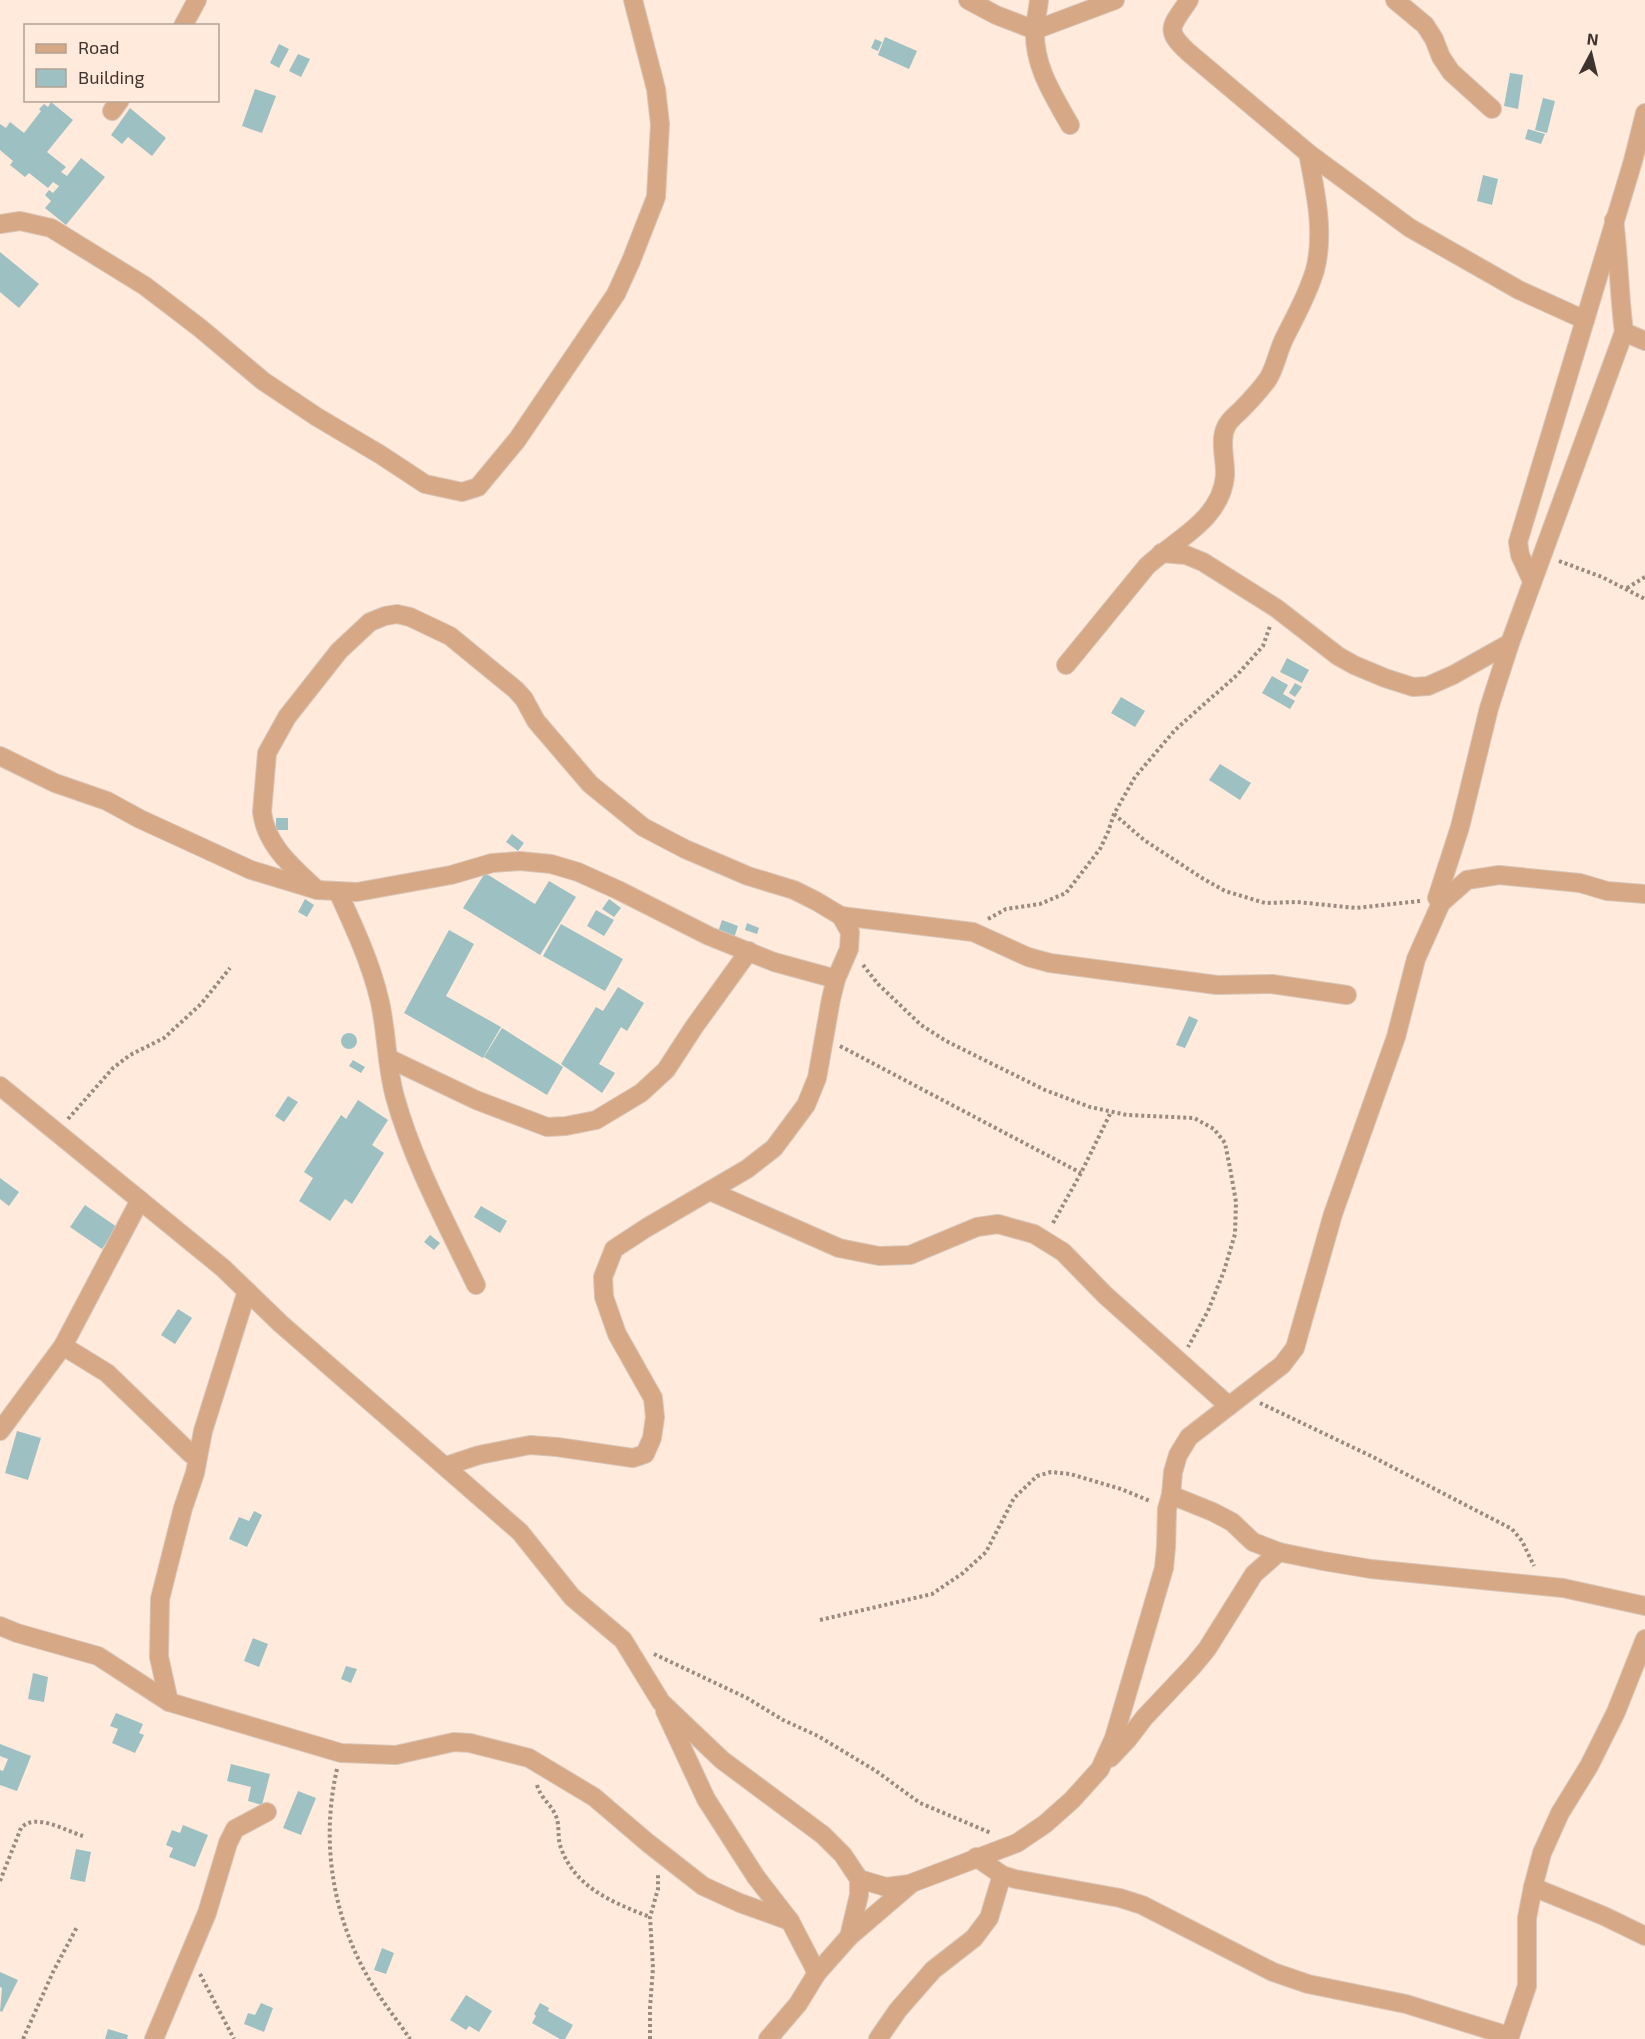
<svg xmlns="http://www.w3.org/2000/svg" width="1645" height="2039" viewBox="0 0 1645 2039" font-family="'Exo 2',sans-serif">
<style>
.building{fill:#9dc0c3}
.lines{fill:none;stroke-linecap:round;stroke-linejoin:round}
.minor-casing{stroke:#d8c6b8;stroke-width:20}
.path{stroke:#9a8b80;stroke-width:4;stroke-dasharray:3 3;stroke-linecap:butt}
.minor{stroke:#d7a885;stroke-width:18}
</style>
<rect width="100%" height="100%" fill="#ffeadb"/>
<g class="building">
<path d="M885 37 917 51 909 69 878 55Z"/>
<path d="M875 39 882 42 878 51 871 48Z"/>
<path d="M279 44 289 49 279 68 270 63Z"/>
<path d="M298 54 310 59 301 77 289 71Z"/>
<path d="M1510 73 1523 75 1518 109 1504 106Z"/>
<path d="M255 89 276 96 262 133 242 126Z"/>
<path d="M1543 98 1555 101 1547 133 1535 130Z"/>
<path d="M51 102 73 120 47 152 66 167 61 172 67 176 81 158 105 177 66 225 45 208 51 201 45 195 49 190 53 193 59 186 53 182 48 188 29 173 25 177 10 165 13 161 0 150V124L6 128 10 122 24 133 41 111 39 109 44 104 48 107Z"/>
<path d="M130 108 166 138 152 156 128 137 122 144 111 135Z"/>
<path d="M1528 129 1545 134 1541 144 1525 139Z"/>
<path d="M1483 175 1498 179 1492 205 1477 201Z"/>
<path d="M0 252 39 284 19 308 0 292Z"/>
<path d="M1287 658 1309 670 1302 683 1280 672Z"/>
<path d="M1272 676 1288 685 1283 694 1295 701 1290 709 1262 693Z"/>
<path d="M1295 683 1302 687 1295 697 1289 693Z"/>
<path d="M1121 697 1145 711 1135 727 1111 713Z"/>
<path d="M1220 764 1251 783 1240 800 1209 780Z"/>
<rect x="276" y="818" width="12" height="12"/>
<path d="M512 834 524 843 518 851 506 842Z"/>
<path d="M485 873 535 904 549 881 576 897 540 955 463 908Z"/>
<path d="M305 899 314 905 307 917 298 912Z"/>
<path d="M609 899 621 908 614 917 602 909Z"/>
<path d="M596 910 614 920 604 936 587 926Z"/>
<path d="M722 920 738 926 734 938 718 932Z"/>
<path d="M747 923 759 928 757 934 745 930Z"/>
<path d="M561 924 623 959 605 991 543 956Z"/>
<path d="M449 930 474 944 446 996 501 1027 483 1058 404 1013Z"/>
<path d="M618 987 644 1003 627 1031 621 1027 599 1064 615 1073 602 1093 561 1064 596 1007 603 1011Z"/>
<path d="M1189 1016 1198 1020 1185 1048 1176 1045Z"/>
<path d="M502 1028 563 1067 547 1095 484 1057Z"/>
<circle cx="349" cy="1041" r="8"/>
<path d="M353 1060 365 1067 361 1073 349 1066Z"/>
<path d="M288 1096 298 1102 284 1122 275 1116Z"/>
<path d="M358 1100 388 1120 372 1145 384 1153 352 1204 345 1199 330 1221 299 1201 313 1178 304 1172 341 1115 346 1119Z"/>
<path d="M0 1178 19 1192 9 1206 0 1199Z"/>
<path d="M85 1205 117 1227 102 1249 70 1227Z"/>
<path d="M481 1206 507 1221 500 1233 474 1217Z"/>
<path d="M430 1235 440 1243 434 1250 424 1242Z"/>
<path d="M178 1309 192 1318 175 1344 161 1335Z"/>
<path d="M17 1431 41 1438 28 1480 5 1473Z"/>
<path d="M254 1511 262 1515 247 1547 229 1539 239 1517 249 1521Z"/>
<path d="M253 1638 268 1644 259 1667 244 1661Z"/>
<path d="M346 1666 357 1669 351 1683 341 1679Z"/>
<path d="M33 1673 48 1677 44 1702 28 1699Z"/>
<path d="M116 1713 143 1724 139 1733 144 1735 135 1753 112 1743 118 1729 110 1726Z"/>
<path d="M0 1744 31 1756 17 1791 0 1785V1770L3 1771 8 1759 0 1756Z"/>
<path d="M231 1764 270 1774 262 1805 248 1801 251 1787 227 1781Z"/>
<path d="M298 1791 316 1798 301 1835 283 1828Z"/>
<path d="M183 1825 208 1835 195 1867 169 1857 173 1848 166 1845 172 1830 180 1833Z"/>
<path d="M76 1849 91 1852 85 1882 70 1879Z"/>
<path d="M382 1948 394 1953 386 1974 374 1970Z"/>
<path d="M0 1972 18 1980 2 2012 0 2011 2 1988 0 1987Z"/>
<path d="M466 1995 492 2011 479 2032 469 2026 466 2030 450 2020Z"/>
<path d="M261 2003 273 2008 264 2032 244 2024 248 2013 255 2015Z"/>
<path d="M540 2003 549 2008 548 2011 573 2025 565 2039H560L532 2023 536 2016 534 2014Z"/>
<path d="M108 2029 128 2035 127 2039H105Z"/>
</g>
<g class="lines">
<g class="minor-casing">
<g id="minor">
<path d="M968 0 996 15 1035 30 1115 0"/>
<path d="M1039 0C1038 9 1036 19 1035 28 1033 65 1053 95 1070 125"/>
<path d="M1189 0C1172 26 1163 29 1188 52L1308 153 1410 228 1519 290 1585 320"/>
<path d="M1395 0 1425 25 1434 39 1441 57 1451 72 1492 109"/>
<path d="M183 26 197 0"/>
<path d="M112 111 120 100"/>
<path d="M0 224 20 221 51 228 145 286 200 328 263 381 317 417 381 455 425 484 462 492 478 487 517 440 616 294 631 261 656 197 660 124 656 89 633 0"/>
<path d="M1624 332 1645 341"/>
<path d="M1161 553 1186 555 1203 562 1276 608 1338 656 1354 665 1385 678 1413 687 1428 686 1453 675 1510 643"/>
<path d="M1532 581 1520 555 1518 542 1633 161 1645 113"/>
<path d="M1066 665 1147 566C1176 539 1221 520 1225 476 1226 461 1219 441 1226 427 1229 420 1236 415 1241 410 1251 400 1260 390 1268 379 1276 366 1278 350 1285 337 1296 315 1308 294 1315 270 1325 232 1315 190 1308 153"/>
<path d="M0 756 55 783 107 801 140 819 251 870 317 890 357 892 451 875 492 863 520 861 551 864 578 872 618 890 709 936 774 962 836 979"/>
<path d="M317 890C294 868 266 846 262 812L267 753 287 717 339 651 370 622 385 616 397 614 410 617 450 636 516 690 524 699 536 721 590 784 643 827 685 849 748 876 794 890 816 901 841 916 850 932 849 949 836 979 831 999 817 1078 806 1105 774 1148 747 1169 646 1228 614 1249 603 1277 604 1297 617 1334 653 1398 655 1417 652 1438 645 1454 633 1458 557 1447 530 1445 479 1455 446 1466"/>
<path d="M338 892C354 927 370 961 379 998 387 1030 386 1065 395 1097 413 1162 447 1224 476 1285"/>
<path d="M1441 903 1467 880 1499 875 1580 883 1607 891 1645 894"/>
<path d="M841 916 973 932 1028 957 1050 963 1217 985 1272 984 1347 995"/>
<path d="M388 1058 476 1100 547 1127 566 1126 596 1120 641 1093 666 1070 694 1027 749 951"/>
<path d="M0 1086 223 1268 281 1324 520 1532 572 1597 623 1640 661 1702 722 1760 823 1835 843 1855 859 1879V1895L849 1937"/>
<path d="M710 1191 839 1248 879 1256 910 1255 977 1227 998 1224 1034 1234 1063 1252 1105 1295 1229 1406"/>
<path d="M63 1346 107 1373 191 1454"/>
<path d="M0 1431 63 1346 140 1200"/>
<path d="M1171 1495 1213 1512 1232 1522 1253 1542 1279 1552 1323 1561 1371 1569 1563 1588 1645 1606"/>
<path d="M0 1626 17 1633 98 1656 169 1702 341 1753 396 1755 454 1742 470 1743 529 1758 594 1797 648 1843 703 1886 740 1903 790 1921"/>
<path d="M169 1702 159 1657 160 1599 183 1508 195 1473 203 1431 247 1291"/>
<path d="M665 1711 706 1799 756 1877 790 1921 817 1973"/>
<path d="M1110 1758 1128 1739 1144 1718 1193 1666 1207 1649 1254 1574 1279 1552"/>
<path d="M976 1857 1002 1875 1015 1879 1120 1898 1142 1905 1273 1972 1308 1984 1406 2004 1509 2036"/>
<path d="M859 1879 886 1887 910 1884"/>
<path d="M1533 1887 1604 1916 1645 1936"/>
<path d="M154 2039 207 1913 228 1843 235 1829 267 1812"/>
<path d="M768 2039 798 2004 817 1973 849 1937 912 1883 1017 1843 1045 1824 1072 1800 1100 1769 1114 1738 1164 1568 1166 1547 1167 1509 1171 1495 1173 1472 1178 1455 1189 1437 1282 1365 1295 1348 1333 1214 1396 1037 1416 959 1441 903 1437 898 1460 827 1489 708 1510 643 1624 332C1619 294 1619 257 1614 220"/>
<path d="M878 2039 898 2010 933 1970 974 1938 989 1918 1002 1875"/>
<path d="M1509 2039 1527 1986V1918L1533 1887 1542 1853 1560 1813 1589 1766 1616 1712 1645 1639"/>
</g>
</g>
<g class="path">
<path d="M1559 561 1602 577 1645 599"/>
<path d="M1627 588 1645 577"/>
<path d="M1114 814 1144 840 1202 878 1225 891 1265 903 1297 902 1356 908 1420 901"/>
<path d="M988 919 1006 909 1040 904 1066 893 1100 849 1108 832 1114 814 1135 777 1175 730 1237 675 1263 646 1270 626"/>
<path d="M863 965 878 984 921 1025 946 1041 1045 1090 1090 1107 1127 1115 1194 1118 1214 1129 1225 1143 1230 1168 1236 1202 1235 1234 1224 1271 1208 1311 1188 1347"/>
<path d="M840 1046 1081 1173"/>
<path d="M68 1119 113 1068 130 1055 164 1038 201 1004 230 968"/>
<path d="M1053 1223 1081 1173 1111 1112"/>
<path d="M1260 1403 1371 1456 1512 1529 1522 1541 1534 1566"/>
<path d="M820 1620 932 1594 963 1573 986 1552 1014 1498 1037 1476 1051 1472 1070 1474 1121 1489 1150 1501"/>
<path d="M654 1654 747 1698 783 1720 818 1736 876 1771 920 1803 991 1833"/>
<path d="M337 1769C320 1844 333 1920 373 1986 384 2004 398 2021 410 2039"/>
<path d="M537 1785C541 1799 551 1804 556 1816 560 1826 557 1838 561 1848 575 1888 614 1903 650 1917"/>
<path d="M0 1881 21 1828C35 1812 66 1831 83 1836"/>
<path d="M200 1974 234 2039"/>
<path d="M23 2039 53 1972 77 1927"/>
<path d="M650 2039V2008L653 1968 650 1917 658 1889V1873"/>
</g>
<use href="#minor" class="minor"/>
</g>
<rect x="24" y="24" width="195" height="78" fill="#ffeadb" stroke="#b2a195" stroke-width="1.5"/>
<rect x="36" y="44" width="30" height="9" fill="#d7a885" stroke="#b2a195" stroke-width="1.5"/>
<text x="78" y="54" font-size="18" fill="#3e342d">Road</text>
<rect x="36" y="69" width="30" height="18" fill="#9dc0c3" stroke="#b2a195" stroke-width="1.5"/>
<text x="78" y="84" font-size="18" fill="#3e342d">Building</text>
<g transform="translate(1591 54) rotate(7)" stroke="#ffeadb" stroke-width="4.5" paint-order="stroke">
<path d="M0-4.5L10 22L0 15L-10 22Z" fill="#3e342d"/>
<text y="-9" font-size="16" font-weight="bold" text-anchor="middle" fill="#3e342d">N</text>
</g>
</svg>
